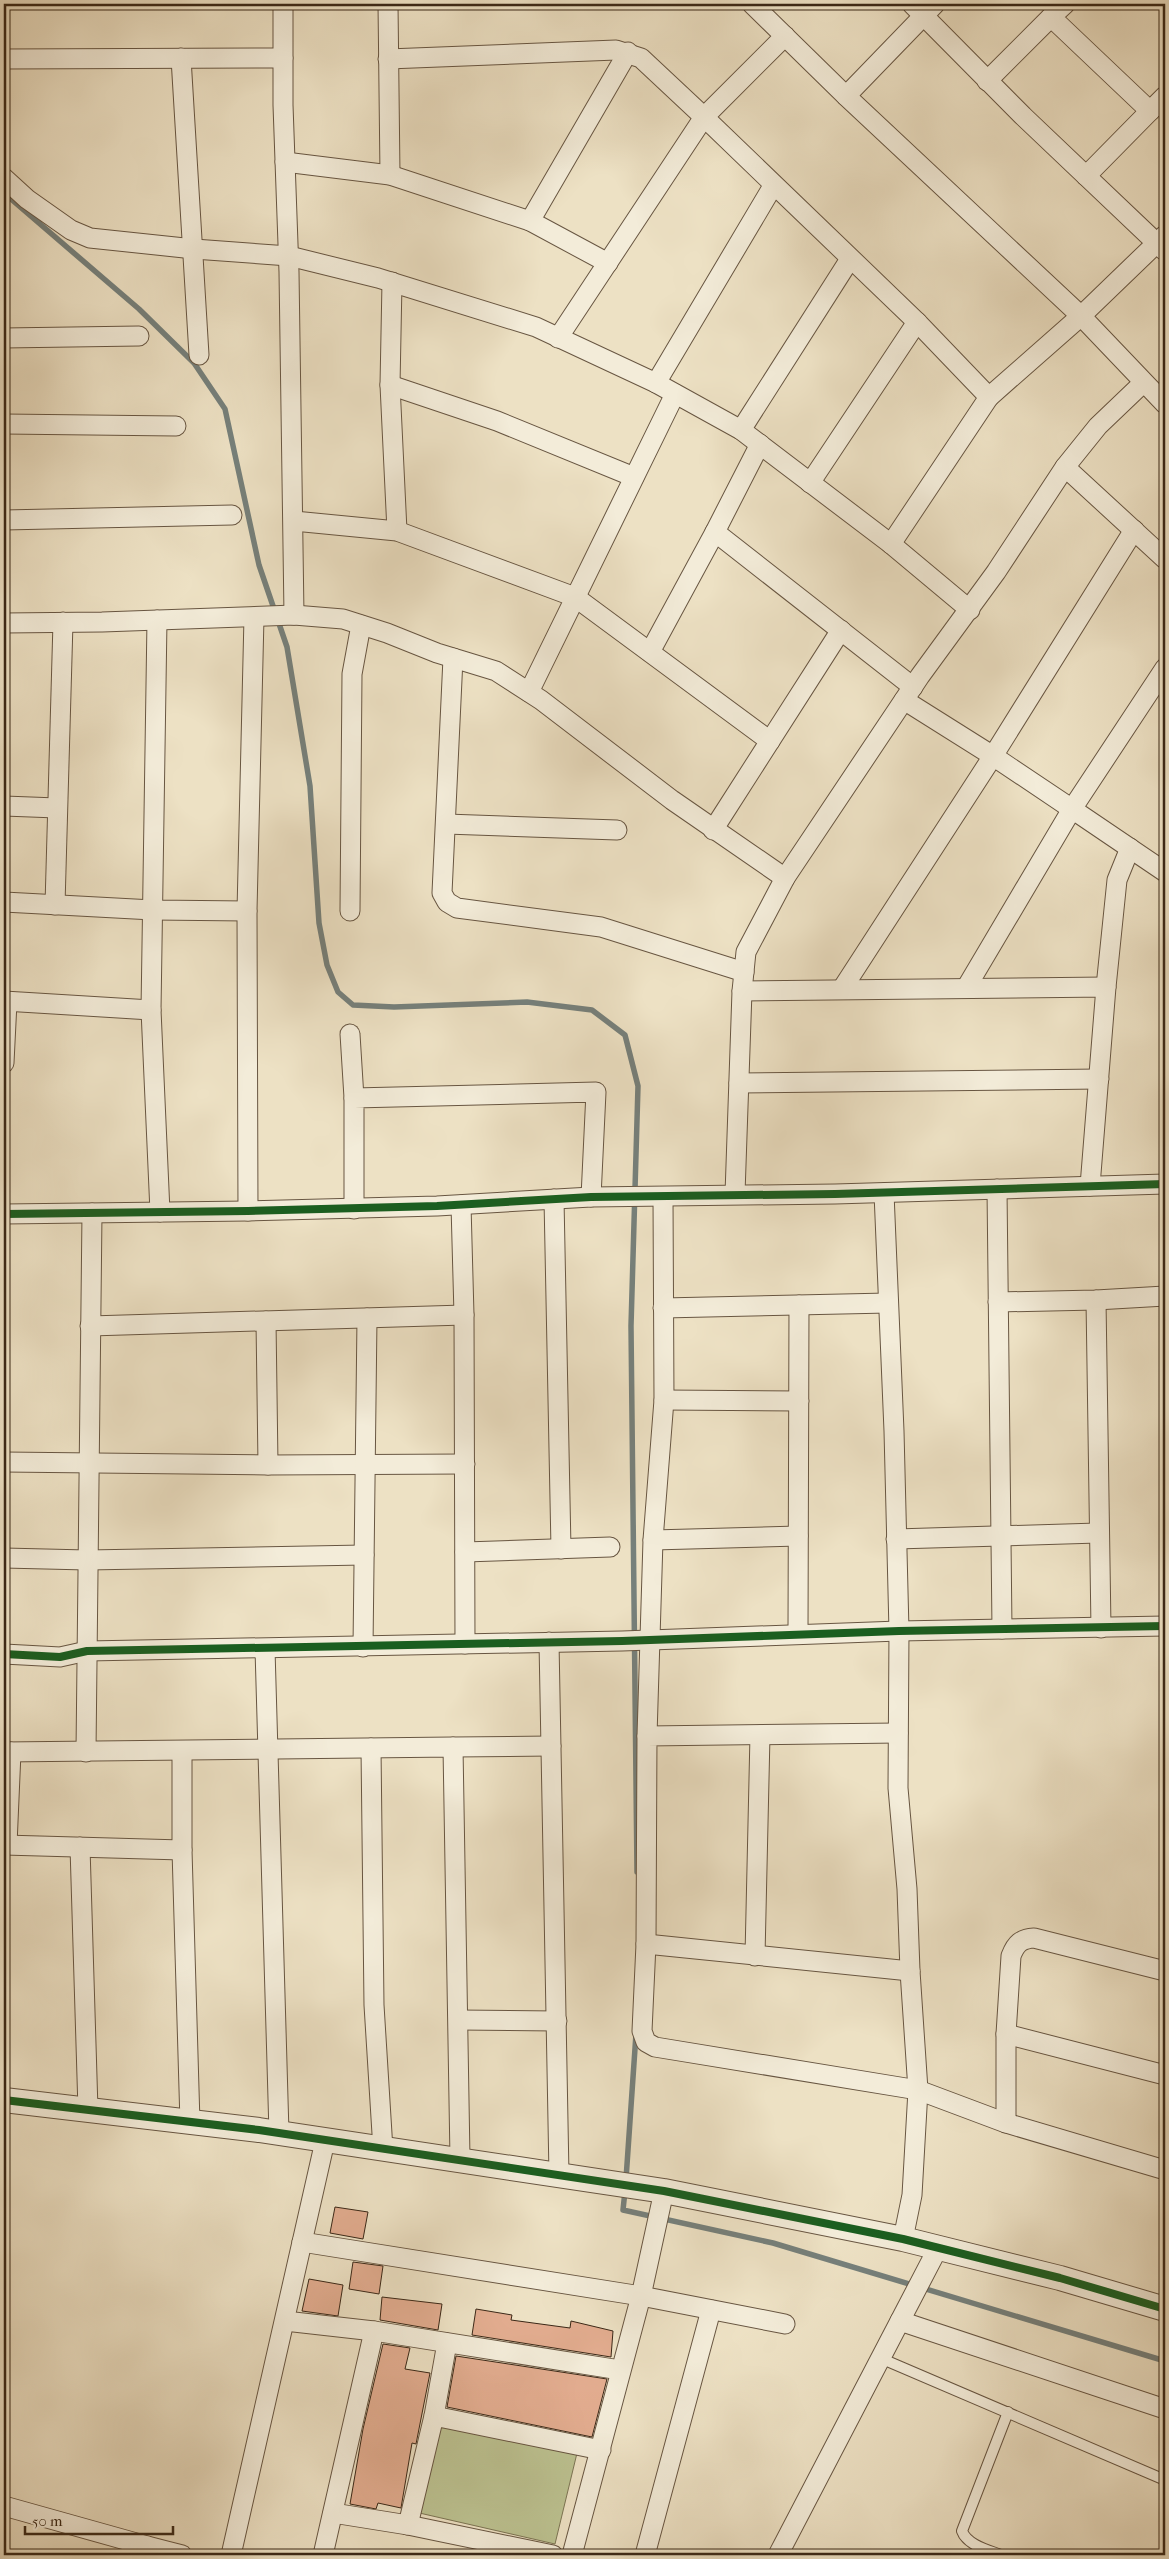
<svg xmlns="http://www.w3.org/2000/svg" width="1169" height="2559" viewBox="0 0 1169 2559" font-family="'IM FELL French Canon',serif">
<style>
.green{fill:#bcc291;stroke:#7c7554}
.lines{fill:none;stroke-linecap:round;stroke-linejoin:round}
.stream{stroke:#76807b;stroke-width:5.5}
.building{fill:#e2ac8f;stroke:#3b2817}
.service-casing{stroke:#685642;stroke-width:12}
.minor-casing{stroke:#685642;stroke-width:21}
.tertiary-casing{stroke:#685642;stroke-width:26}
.service{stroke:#f3ecd9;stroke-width:10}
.minor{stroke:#f3ecd9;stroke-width:19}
.tertiary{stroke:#f3ecd9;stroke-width:24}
.cycleway-casing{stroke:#f3ecd9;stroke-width:11}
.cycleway{stroke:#1b5e20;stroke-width:8}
</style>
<rect width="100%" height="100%" fill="#ede1c4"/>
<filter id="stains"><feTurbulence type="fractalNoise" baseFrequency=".004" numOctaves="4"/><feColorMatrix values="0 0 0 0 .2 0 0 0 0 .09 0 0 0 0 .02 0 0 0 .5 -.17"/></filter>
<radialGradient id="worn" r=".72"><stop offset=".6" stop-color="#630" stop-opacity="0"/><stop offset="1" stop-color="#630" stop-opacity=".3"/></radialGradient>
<path class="green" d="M439 2421 578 2449 555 2544 415 2512Z"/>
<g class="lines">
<g class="stream">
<path d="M4 193 139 309 194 363 225 409 259 565 287 647 310 786 319 923 327 965 338 992 353 1005 394 1007 527 1002 592 1010 625 1035 638 1086 631 1326 637 1872"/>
<path d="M626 2179 636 2034"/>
<path d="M625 2191 623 2210 773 2243 1165 2361"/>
</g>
</g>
<g class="building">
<path d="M335 2207 368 2212 363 2239 330 2233Z"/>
<path d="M353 2262 383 2266 379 2294 349 2289Z"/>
<path d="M309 2279 343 2285 338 2316 302 2311Z"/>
<path d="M382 2297 442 2304 438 2330 380 2320Z"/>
<path d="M476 2309 512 2315 511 2320 570 2328 571 2321 613 2331 611 2357 472 2335Z"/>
<path d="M383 2344 410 2348 405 2369 430 2373 416 2444 412 2443 401 2508 378 2503 376 2509 350 2504 363 2429Z"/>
<path d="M456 2356 607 2379 592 2437 447 2407Z"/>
</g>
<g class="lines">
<g class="service-casing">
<g id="service">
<path d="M880 2358 1165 2480"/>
<path d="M1001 2555C988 2550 967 2545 962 2531L1008 2412"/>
</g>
</g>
<g class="minor-casing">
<g id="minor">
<path d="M283 4V105L289 272 294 615"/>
<path d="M388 4 390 175"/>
<path d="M752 4 846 96 1081 316 1165 404"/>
<path d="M912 4 1023 116 1165 251"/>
<path d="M1065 4 1051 17 1150 111 1165 96"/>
<path d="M181 58 199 355"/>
<path d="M4 59 283 58"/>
<path d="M388 59 616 50 641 58 704 117 785 36"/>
<path d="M987 81 1051 17"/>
<path d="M846 96 935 4"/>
<path d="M285 162 390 175 530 221 608 263"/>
<path d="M1086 176 1150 111"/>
<path d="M4 178 27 199 71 230 90 238 194 249 289 256 378 278 536 327 656 383 741 430 891 544 970 610"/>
<path d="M530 221 628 52"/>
<path d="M392 282 390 385 397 531"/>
<path d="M4 338 139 336"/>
<path d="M558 338 704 117 917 322 989 397 891 544"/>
<path d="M656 383 773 186"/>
<path d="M390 385 497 421 634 477"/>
<path d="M989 397 1081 316 1165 235"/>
<path d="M4 424 176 426"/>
<path d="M741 430 850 259"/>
<path d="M1065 467 1165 559"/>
<path d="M810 483 917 322"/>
<path d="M4 520 232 515"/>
<path d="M294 521 397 531 575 597 770 741"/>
<path d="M715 532 913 687"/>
<path d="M157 620 151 1010 160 1212"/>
<path d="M4 623 102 622 294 615 343 619 387 633 437 653 496 671 541 700 672 800 785 878"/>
<path d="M650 652 715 532 760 444"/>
<path d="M453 658 442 893 447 902 457 908 601 927 744 972"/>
<path d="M1165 668 1072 809 1165 872"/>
<path d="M529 692 675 394"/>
<path d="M4 806 57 808"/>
<path d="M446 824 617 830"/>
<path d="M713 830 841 630"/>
<path d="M4 902 153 910 247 911"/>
<path d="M55 905 63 622"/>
<path d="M350 911 352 674 361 625"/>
<path d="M1106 987 1117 880 1130 848"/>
<path d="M966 988 1072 809 993 756 1134 530"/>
<path d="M842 989 993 756 904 700"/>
<path d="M742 991 1106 987 1090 1186"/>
<path d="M4 1001 151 1010"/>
<path d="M350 1034 354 1098"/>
<path d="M4 1063 7 1002"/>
<path d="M739 1083 1099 1079"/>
<path d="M997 1189 1002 1629"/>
<path d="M884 1193 894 1431 899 1631 898 1788 907 1889 910 1971 918 2090 912 2195 903 2239"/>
<path d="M735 1194 742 991 746 952 785 878 920 676 996 572 1065 467 1098 426 1143 383"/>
<path d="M554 1199 561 1549"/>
<path d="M461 1205 464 1315 465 1644"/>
<path d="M354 1209V1098L596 1092 591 1197"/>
<path d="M248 1211 247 911 254 617"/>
<path d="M4 1214 248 1211 437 1206 591 1197 835 1194 1165 1184"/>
<path d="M1096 1300 1101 1628"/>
<path d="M998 1302 1096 1300 1165 1296"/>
<path d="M663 1308 888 1303"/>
<path d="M266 1321 268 1465"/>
<path d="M90 1326 464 1315"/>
<path d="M664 1400 799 1401"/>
<path d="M4 1462 268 1465 465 1464"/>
<path d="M896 1539 1098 1533"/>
<path d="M653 1540 798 1536"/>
<path d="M465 1552 610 1547"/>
<path d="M4 1558 87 1560 364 1555"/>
<path d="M798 1634 799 1305"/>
<path d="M549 1642 559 2175"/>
<path d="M363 1647 367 1318"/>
<path d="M265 1649 279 2133"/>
<path d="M4 1654 60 1657 87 1651 622 1641 899 1631 1165 1626"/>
<path d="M898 1733 647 1736 646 1944 642 2031 646 2042 655 2047 918 2090 1006 2123 1165 2170"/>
<path d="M647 1736 653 1540 664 1400 663 1197"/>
<path d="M453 1747 551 1746"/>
<path d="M371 1748 374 2005 383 2150"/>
<path d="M4 1752 453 1747 460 2159"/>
<path d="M86 1752 92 1213"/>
<path d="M4 1845 182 1850V1751"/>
<path d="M7 1845 11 1752"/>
<path d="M80 1847 88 2110"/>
<path d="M182 1850 190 2123"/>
<path d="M646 1944 910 1971"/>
<path d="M755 1956 760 1735"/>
<path d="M459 2020 557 2021"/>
<path d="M1006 2034 1165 2075"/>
<path d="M1006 2123V2034L1011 1956C1016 1943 1021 1939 1034 1938L1165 1971"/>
<path d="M302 2242 641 2296 785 2324"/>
<path d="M285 2321 374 2331 620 2370"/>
<path d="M900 2321 1165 2409"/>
<path d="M434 2416 447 2343"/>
<path d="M4 2506 147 2546"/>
<path d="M333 2513 408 2525 553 2555"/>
<path d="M408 2525 434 2416 601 2450"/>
<path d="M145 2555 147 2546 182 2555"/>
<path d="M231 2555 325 2141"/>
<path d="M323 2555 374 2331"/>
<path d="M572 2555 641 2296 664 2191"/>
<path d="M645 2555 711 2310"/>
<path d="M778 2555 938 2248"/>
</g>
</g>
<g class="tertiary-casing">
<path id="tertiary" d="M4 2100 259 2130 664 2191 903 2239 1060 2278 1165 2309"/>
</g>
<use href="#service" class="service"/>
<use href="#minor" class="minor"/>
<use href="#tertiary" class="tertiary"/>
<g class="cycleway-casing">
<g id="cycleway">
<path d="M4 1214 248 1211 437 1206 591 1197 835 1194 1165 1184"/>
<path d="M4 1654 60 1657 87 1651 622 1641 899 1631 1165 1626"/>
<path d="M4 2100 259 2130 664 2191 903 2239 1060 2278 1165 2309"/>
</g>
</g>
<use href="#cycleway" class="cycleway"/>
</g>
<rect width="1169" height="2559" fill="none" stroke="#ede1c4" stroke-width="20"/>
<rect x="5" y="5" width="1159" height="2549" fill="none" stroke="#3b2817" stroke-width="2.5"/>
<rect x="10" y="10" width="1149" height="2539" fill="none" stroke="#3b2817"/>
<path d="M25 2526v8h148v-8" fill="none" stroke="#3b2817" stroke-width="2.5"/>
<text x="32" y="2526" font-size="15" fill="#3b2817" stroke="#f3ecd9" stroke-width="4" paint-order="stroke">50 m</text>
<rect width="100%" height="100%" filter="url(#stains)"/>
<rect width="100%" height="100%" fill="url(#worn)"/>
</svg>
